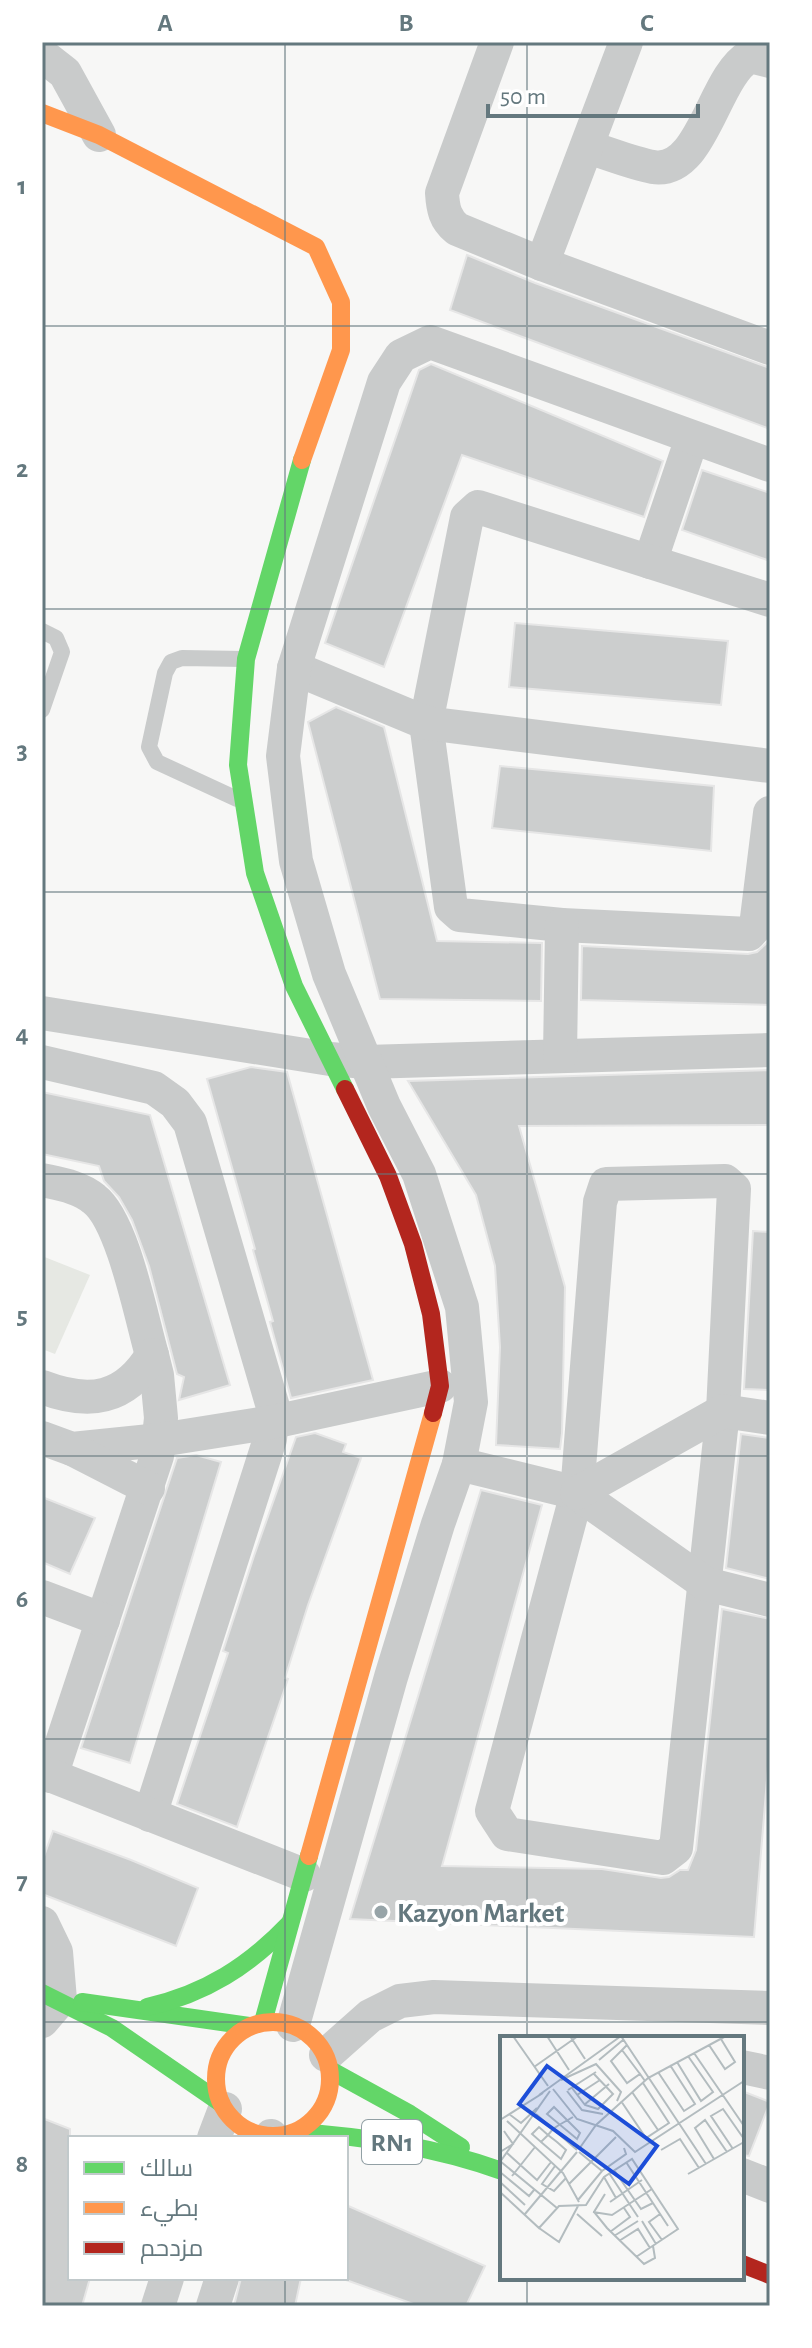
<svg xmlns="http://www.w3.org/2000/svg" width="812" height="2348" viewBox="0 0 812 2348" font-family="'Alegreya Sans',Cairo,sans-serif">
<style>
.park{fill:#e6e8e3}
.building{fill:#cccece;stroke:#e6e6e6;stroke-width:2}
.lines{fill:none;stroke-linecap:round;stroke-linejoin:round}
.lane{stroke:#c9cbcb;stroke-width:16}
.street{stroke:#c9cbcb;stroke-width:34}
.fast{stroke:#63d668;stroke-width:18}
.slow{stroke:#ff974d;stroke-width:18}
.jam{stroke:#b3261e;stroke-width:18}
.grid{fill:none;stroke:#64787e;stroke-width:2;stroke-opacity:0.55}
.poi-dot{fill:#97a4a8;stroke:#fff;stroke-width:3}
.labels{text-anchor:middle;stroke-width:8;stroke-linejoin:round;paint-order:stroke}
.shield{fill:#fff;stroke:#92a0a5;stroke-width:2}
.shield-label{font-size:26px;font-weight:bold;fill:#64787e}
.poi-label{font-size:28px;font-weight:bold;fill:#64787e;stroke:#fff;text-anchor:start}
.inset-road{fill:none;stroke:#b3bcbf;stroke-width:2}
.view{fill:#1d4ed8;fill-opacity:0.15;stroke:#1d4ed8;stroke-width:4}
.inset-edge{fill:none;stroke:#64787e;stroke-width:4}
.neatline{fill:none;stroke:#64787e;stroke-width:3}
.grid-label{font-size:26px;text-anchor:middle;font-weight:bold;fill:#64787e}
</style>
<rect width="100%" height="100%" fill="#f7f7f6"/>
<path class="park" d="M42 1256 90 1275 55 1354 42 1349Z"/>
<g class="building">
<path d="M467 255 535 283 770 368V429L450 310Z"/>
<path d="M431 364 663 461 644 517 462 455 384 667 325 643 419 370Z"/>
<path d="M702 470 770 493V561L682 530Z"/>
<path d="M515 623 728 641 721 705 509 687Z"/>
<path d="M336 707 384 727 437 941 542 943 541 1001 380 999 308 722Z"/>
<path d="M500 766 714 786 711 851 492 828Z"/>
<path d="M770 940V1005L581 1000 582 946 748 954 757 952Z"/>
<path d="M251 1067 287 1072 373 1380 291 1398 270 1322 273 1321 253 1250 255 1249 207 1079Z"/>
<path d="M770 1070V1125L519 1126 565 1287 562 1433 560 1449 496 1445 500 1347 495 1266 476 1195 408 1081Z"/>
<path d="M42 1092 150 1115 230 1385 179 1400 184 1377 177 1374 149 1266 132 1220 119 1197 104 1181 99 1166 42 1154Z"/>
<path d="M753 1231 770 1232V1390L744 1389Z"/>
<path d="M315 1433 346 1444 343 1452 361 1458 308 1605 285 1678 288 1679 237 1827 177 1804 228 1653 223 1651 254 1556 296 1437Z"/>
<path d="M741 1434 770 1438V1579L726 1568Z"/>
<path d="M196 1455 221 1462 130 1763 81 1748 177 1458Z"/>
<path d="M481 1490 542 1505 442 1866 602 1869 661 1878 669 1877 680 1870H688L696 1850 722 1609 770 1619V1743L754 1937 350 1919Z"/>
<path d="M42 1497 95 1518 70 1574 42 1562Z"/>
<path d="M53 1831 131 1860 198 1888 176 1946 42 1894V1862Z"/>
<path d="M742 2091 770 2102 749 2156 742 2155Z"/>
<path d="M42 2118 70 2129V2278H90L82 2306H42Z"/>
<path d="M346 2205 485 2266 466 2306H419L346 2280Z"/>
<path d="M241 2278H301L295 2306H234Z"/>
</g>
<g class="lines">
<g class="lane">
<path d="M42 631 56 638 62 652 42 710"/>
<path d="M237 799 157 762 149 747 165 673 171 662 182 658 244 659"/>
</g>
<g class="street">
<path d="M497 42 442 193C443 209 445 219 457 229L542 264 770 348"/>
<path d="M42 55 65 73 99 135"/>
<path d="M587 147C608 153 631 163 653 167 703 175 713 76 750 56L770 61"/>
<path d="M542 264 626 42"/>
<path d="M650 562 692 438"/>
<path d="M770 600 478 507 467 517 426 723 451 907 460 915 562 925 749 934 756 926 770 813"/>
<path d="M294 668 426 723 770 766"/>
<path d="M42 1013 330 1059 366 1062 770 1050"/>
<path d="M560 1056 562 925"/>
<path d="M42 1062 154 1088 175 1103 190 1123 273 1407 270 1439 150 1815"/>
<path d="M42 1180C60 1184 80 1187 94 1199 123 1221 141 1317 152 1355L157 1375 161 1418 157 1456 51 1776"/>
<path d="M725 1181 734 1189 723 1411 676 1848 663 1858 507 1834 492 1811 577 1493 600 1202 606 1184Z"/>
<path d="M42 1387C89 1405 125 1400 152 1355"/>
<path d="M42 1438 72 1449 160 1440 273 1422 440 1386"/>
<path d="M72 1449 148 1488"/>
<path d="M459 1464 577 1493 706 1584 770 1600"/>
<path d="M577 1493 723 1411 770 1418"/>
<path d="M42 1597 103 1620"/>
<path d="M42 1772 304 1875"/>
<path d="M42 1923 56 1952 60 2000 42 2021"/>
<path d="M293 2025 391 1677 438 1524 459 1464 471 1402 462 1307 419 1174 384 1106 329 974 296 861 283 756 294 668 384 382 401 356 430 342 770 465"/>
<path d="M326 2055 370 2016 400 2001 434 1997 770 2008"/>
<path d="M742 2067 770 2073"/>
<path d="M214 2138 225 2109"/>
<path d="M270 2138 271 2136"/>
<path d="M742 2175 770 2186"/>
<path d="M158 2306 167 2278"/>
<path d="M213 2306 222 2278"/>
</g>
<g class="fast">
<path d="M302 460 246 659 238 765 255 873 294 986 345 1089"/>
<path d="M42 1993 112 2028 221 2103"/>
<path d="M82 2002 249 2026"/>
<path d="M147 2007C205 1994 249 1966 290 1923"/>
<path d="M263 2022 309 1856"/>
<path d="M330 2070 410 2114 461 2147"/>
<path d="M297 2132C368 2137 435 2147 502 2171"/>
</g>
<g class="slow">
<path d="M42 113 99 135 316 247 341 302V350L302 460"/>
<path d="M309 1856 433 1413"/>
<circle cx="273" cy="2079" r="57"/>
</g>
<g class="jam">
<path d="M345 1089 388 1176 413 1244 431 1314 440 1386 433 1413"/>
<path d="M742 2264 770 2275"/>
</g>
</g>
<path class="grid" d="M285 42V2138M527 42V2038M42 326H770M42 609H770M42 892H770M42 1174H770M42 1456H770M42 1739H770M42 2022H770M285 2278V2306M527 2278V2306"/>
<circle class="poi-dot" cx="381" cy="1912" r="8"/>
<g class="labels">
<rect class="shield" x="362" y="2120" width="60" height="44" rx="6"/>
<g class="shield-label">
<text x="392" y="2151">RN1</text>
</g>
<g class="poi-label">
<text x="397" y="1922">Kazyon Market</text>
</g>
</g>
<g transform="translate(500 2036)">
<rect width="244" height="244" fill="#f7f7f6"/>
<path class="inset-road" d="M13 0 48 50M47 0 69 34M70 0 85 23M121 0 206 128M127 9 111 25 127 47 140 38 145 45M209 9 225 33 235 26 221 3M122 14 140 38M194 17 244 90M99 24 123 4M177 26 201 65 213 56 188 20M34 31 78 0M158 36 184 75 195 68 170 29M61 44 96 28 121 56 117 65M72 52 85 69 98 73 113 58 94 38M53 53 77 83 113 95 135 116 244 45M68 54 96 36M67 55 82 74 103 78M132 56 158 94M39 59 121 0M77 59 100 44M121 65 146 102 169 87 143 47M84 69 109 48M54 71 80 97 77 103 47 78ZM9 78 21 87 37 72M36 78 77 114M0 84 43 57M7 85 63 137 79 166M41 106 61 123 66 114 57 106 48 99 39 91 32 98 41 106 48 99 53 93 59 89 73 81M79 113 96 89 148 42 226 0M233 113 211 80 223 73 244 103M161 114 180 103 199 132M0 116 13 108 4 95M79 116 102 135M7 117 37 144 51 126M214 123 195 92 205 84 227 116M0 125 57 172M0 126 50 55M126 126 168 190M55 130 42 148 54 155 66 142M114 134 141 173 153 167M0 136 29 160 34 154M109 137 138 181M188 138 244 106M12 140 35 111M104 141 116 162M0 146 25 169M69 148 116 101M0 156 39 192 59 170 86 169 104 141 132 123 178 193 136 221M105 158 94 176 107 192 144 228 155 222 153 210M78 164 102 135 126 118 124 112M110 166 142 144M93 176 112 179 152 153M25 178 77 116M77 178 102 200M160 178 149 186 162 204M142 185 156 208M39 192 59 206 78 170M110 196 130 181 124 172M114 200 138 185M119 205 138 193 150 212"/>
<path class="view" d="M47 30 157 110 129 148 19 68Z"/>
<rect width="244" height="244" class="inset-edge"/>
</g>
<rect width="812" height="2348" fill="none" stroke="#ffffff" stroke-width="88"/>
<rect x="68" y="2136" width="280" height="144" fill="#ffffff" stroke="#c1c9cb" stroke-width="2"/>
<rect x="84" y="2162" width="40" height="12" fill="#63d668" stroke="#c1c9cb" stroke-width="2"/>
<text x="140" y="2176" font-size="24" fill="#64787e">سالك</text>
<rect x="84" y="2202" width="40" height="12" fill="#ff974d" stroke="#c1c9cb" stroke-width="2"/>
<text x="140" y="2216" font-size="24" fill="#64787e">بطيء</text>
<rect x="84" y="2242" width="40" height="12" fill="#b3261e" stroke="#c1c9cb" stroke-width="2"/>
<text x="140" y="2256" font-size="24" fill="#64787e">مزدحم</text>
<path d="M488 104v12h210v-12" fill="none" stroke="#64787e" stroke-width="4"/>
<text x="500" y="104" font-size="24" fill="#64787e" stroke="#ffffff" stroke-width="6" paint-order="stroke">50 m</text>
<rect x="44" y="44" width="724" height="2260" class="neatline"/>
<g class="grid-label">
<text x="165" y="31">A</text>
<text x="406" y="31">B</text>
<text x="647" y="31">C</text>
<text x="22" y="194">1</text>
<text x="22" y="477">2</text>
<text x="22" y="759">3</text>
<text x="22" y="1042">4</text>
<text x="22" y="1324">5</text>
<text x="22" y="1607">6</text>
<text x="22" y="1889">7</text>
<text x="22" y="2172">8</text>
</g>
</svg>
